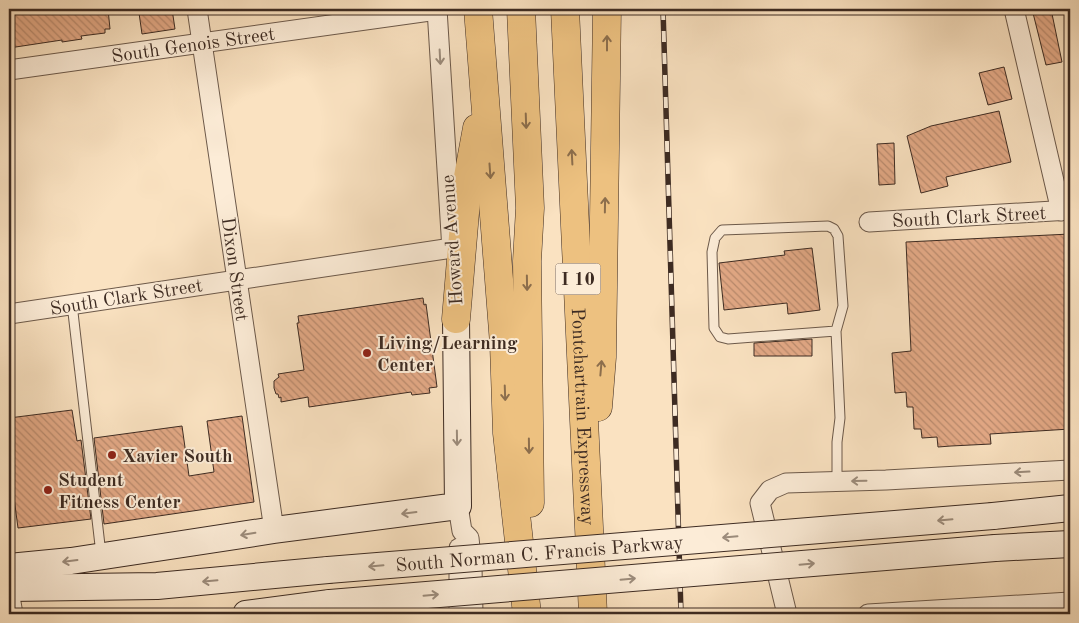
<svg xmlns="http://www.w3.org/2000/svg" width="1079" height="623" viewBox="0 0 1079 623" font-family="'Old Standard TT',serif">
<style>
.building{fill:url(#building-back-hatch);stroke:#3d2b22}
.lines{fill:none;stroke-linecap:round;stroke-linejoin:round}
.lane-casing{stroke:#6c594a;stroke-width:11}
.street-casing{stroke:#6c594a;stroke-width:21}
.secondary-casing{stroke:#3d2b22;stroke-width:28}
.highway-casing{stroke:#3d2b22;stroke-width:29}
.path{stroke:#3d2b22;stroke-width:3;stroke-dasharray:4 2.5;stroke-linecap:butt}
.lane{stroke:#fcecd7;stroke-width:9}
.street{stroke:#fcecd7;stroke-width:19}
.secondary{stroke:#fcecd7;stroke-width:26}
.highway{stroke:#edc180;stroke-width:28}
.rail-casing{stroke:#3d2b22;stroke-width:5.5}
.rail{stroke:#fcecd7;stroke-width:4;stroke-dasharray:11;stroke-linecap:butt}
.secondary-bridge-casing{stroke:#3d2b22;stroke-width:28;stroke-linecap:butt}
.secondary-bridge{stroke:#fcecd7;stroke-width:26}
.oneway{stroke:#8c6e4c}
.oneway2{stroke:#9c8c7c}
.poi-dot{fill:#8f2418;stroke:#fcecd7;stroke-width:2}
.labels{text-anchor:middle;stroke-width:4;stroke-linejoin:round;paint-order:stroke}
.shield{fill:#fcecd7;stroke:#766558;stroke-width:1}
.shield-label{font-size:18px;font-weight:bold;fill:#3d2b22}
.street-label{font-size:19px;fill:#3d2b22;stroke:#fcecd7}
.poi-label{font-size:19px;font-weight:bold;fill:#3d2b22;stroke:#fcecd7;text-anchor:start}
</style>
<defs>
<pattern id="building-back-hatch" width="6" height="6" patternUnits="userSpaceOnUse" patternTransform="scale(1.25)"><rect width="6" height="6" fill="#e3a986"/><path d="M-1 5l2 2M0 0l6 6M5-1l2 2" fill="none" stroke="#b98a6d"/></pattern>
</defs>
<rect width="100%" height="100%" fill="#fae2c1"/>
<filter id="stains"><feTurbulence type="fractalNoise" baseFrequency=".004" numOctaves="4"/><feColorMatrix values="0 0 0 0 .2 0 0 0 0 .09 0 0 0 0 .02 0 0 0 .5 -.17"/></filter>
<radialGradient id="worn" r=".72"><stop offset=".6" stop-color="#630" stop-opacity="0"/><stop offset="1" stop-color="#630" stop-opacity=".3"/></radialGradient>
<g class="building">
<path d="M9 9H108L110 29H105V33L81 36 82 39 62 42V40L9 48Z"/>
<path d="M172 9 175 29 142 34 139 13Z"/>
<path d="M1032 9H1051L1062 62 1046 65Z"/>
<path d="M1004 67 1012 99 988 105 979 73Z"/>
<path d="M999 111 1011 162 946 177 948 186 921 193 907 136 931 126Z"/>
<path d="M894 143 895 184 879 185 877 144Z"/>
<path d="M1070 234V429L990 434 991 444 951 446 938 447 937 437 922 438 921 429H914L913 407H907L906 392 895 393 892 353 911 351 906 242Z"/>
<path d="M812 248 820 310 788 314 787 303 724 310 719 263 785 255 784 251Z"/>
<path d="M423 298 424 305 426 304 437 387 429 388 430 393 412 395 411 392 309 407 308 397 281 402V397L279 398 278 394H276L274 388V381L279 377 278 374 304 370 297 323H299L298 316Z"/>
<path d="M812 339V356H754V343Z"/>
<path d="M72 410 77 441 81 440 91 519 18 528 9 460V418Z"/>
<path d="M242 416 254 502 104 524 94 438 182 426 189 476 214 472 207 421Z"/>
</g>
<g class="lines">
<g class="lane-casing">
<g id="lane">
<path d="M72 304 101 554"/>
<path d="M836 331 728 339 720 337 714 328 712 252 715 238 722 230 828 226 834 229 838 236 843 306 836 331 840 418 837 442V481"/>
</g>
</g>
<g class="street-casing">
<g id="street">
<path d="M197 9 274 530"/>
<path d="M437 9 452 250"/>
<path d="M1014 9 1061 211"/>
<path d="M9 70 437 10"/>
<path d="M869 222 1070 210"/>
<path d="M9 314 452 248"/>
<path d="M458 506 462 531 469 538 472 567 473 614"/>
<path d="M459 548V614"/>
<path d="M9 591 13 614"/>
<path d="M787 614 760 503 770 490 786 483 886 480 1070 470"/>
<path d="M868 614 1070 602"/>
</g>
</g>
<g class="secondary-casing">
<g id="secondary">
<path d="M993 516 1070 508"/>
<path d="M995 548 1070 544"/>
<path d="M9 567 71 561 274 530 458 506 456 319"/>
<path d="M9 588 157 586 328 570"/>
<path d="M246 614 330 603"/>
</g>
</g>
<g class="highway-casing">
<g id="highway">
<path d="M478 9 504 344 507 433 527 614"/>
<path d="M521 9 530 208 527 261 530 503"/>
<path id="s1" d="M565 9 593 614"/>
<path d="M456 319 468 177 477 128"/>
<path d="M598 407 602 357 607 9"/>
</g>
</g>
<path class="path" d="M40 614 69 610"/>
<use href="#lane" class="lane"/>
<use href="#street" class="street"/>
<use href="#secondary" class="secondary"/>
<use href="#highway" class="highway"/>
<g class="rail-casing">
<path id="rail" d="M663 9 681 614"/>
</g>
<use href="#rail" class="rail"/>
<g class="secondary-bridge-casing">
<g id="secondary-bridge">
<path id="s2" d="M328 570 993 516"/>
<path d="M330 603 995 548"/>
</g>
</g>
<use href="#secondary-bridge" class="secondary-bridge"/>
</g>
<defs><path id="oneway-shaft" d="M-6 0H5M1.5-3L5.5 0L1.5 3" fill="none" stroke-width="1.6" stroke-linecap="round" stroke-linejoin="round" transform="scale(1.25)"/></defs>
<g class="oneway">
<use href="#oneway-shaft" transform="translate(607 43) rotate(-90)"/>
<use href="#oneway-shaft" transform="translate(526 121) rotate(88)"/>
<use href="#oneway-shaft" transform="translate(572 157) rotate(-93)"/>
<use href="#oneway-shaft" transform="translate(490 171) rotate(86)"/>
<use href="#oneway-shaft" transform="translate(605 205) rotate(-89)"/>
<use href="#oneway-shaft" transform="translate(527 283) rotate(89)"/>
<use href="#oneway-shaft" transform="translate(601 368) rotate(-85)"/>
<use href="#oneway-shaft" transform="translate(505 393) rotate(88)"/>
<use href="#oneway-shaft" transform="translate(529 446) rotate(89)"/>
</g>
<g class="oneway2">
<use href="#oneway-shaft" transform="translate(440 57) rotate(87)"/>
<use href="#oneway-shaft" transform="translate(457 438) rotate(89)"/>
<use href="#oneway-shaft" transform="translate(1022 472) rotate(177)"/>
<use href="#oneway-shaft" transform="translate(859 481) rotate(179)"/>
<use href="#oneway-shaft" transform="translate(409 513) rotate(173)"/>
<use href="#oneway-shaft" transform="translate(945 520) rotate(175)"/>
<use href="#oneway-shaft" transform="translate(248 534) rotate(171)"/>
<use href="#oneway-shaft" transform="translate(730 537) rotate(175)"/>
<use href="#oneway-shaft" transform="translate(70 561) rotate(173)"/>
<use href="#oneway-shaft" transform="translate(807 564) rotate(-5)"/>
<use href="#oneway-shaft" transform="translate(376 566) rotate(175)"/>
<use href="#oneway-shaft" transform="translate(628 579) rotate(-5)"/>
<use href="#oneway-shaft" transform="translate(210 581) rotate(175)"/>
<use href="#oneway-shaft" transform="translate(431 595) rotate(-5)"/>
</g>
<g class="poi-dot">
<circle cx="367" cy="353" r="5"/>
<circle cx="112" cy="455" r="5"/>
<circle cx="48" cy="490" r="5"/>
</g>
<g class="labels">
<rect class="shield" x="555.5" y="263.5" width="45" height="31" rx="4"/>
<g class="shield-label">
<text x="578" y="285">I 10</text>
</g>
<g class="street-label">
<text transform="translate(193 44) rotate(-8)" y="7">South Genois Street</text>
<text transform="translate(969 216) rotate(-3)" y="7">South Clark Street</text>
<text transform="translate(451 240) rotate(-94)" y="7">Howard Avenue</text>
<text transform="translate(236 269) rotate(82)" y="7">Dixon Street</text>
<text transform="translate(126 296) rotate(-9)" y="7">South Clark Street</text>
<text dy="7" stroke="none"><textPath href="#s1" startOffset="408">Pontchartrain Expressway</textPath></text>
<text dy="7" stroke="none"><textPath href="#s2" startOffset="212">South Norman C. Francis Parkway</textPath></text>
</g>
<g class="poi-label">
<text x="377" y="349">Living/Learning<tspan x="377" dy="22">Center</tspan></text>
<text x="122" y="462">Xavier South</text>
<text x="58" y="486">Student<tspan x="58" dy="22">Fitness Center</tspan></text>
</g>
</g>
<rect width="1079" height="623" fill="none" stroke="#fae2c1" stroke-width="30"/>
<rect x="10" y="10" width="1059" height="603" fill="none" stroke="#3d2b22" stroke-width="2.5"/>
<rect x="15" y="15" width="1049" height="593" fill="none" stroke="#3d2b22"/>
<rect width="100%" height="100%" filter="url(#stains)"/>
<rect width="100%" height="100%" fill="url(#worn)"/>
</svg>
